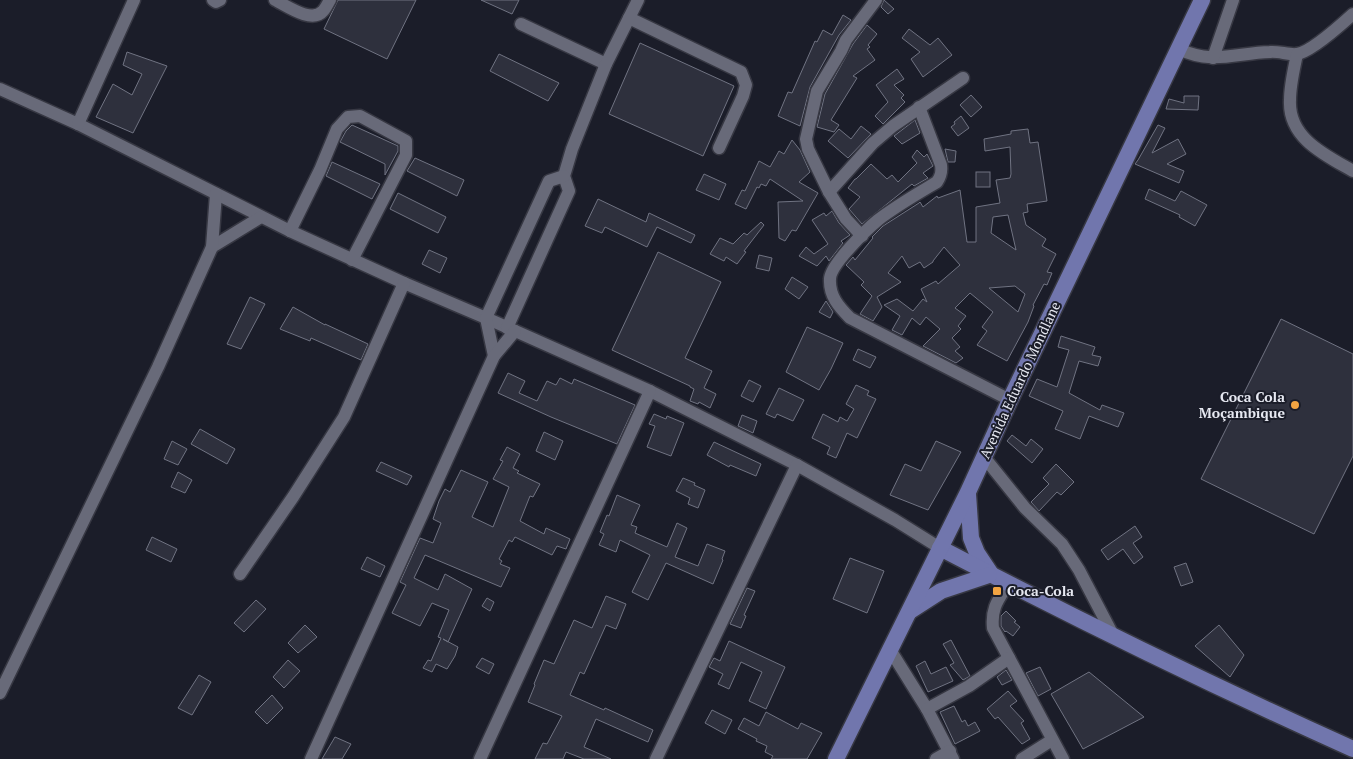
<svg xmlns="http://www.w3.org/2000/svg" width="1353" height="759" viewBox="0 0 1353 759" font-family="'PT Serif',serif">
<style>
.building{fill:#2e303d;stroke:#707382;fill-rule:evenodd}
.lines{fill:none;stroke-linecap:round;stroke-linejoin:round}
.minor-casing{stroke:#373843;stroke-width:15}
.major-casing{stroke:#373843;stroke-width:19}
.minor{stroke:#686a79;stroke-width:12}
.major{stroke:#7176ad;stroke-width:16}
.poi-dot{fill:#f3a442;stroke:#1b1d29;stroke-width:2}
.labels{text-anchor:middle;stroke-width:4;stroke-linejoin:round;paint-order:stroke}
.street-label{font-size:14px;fill:#e6e8f1;stroke:#1b1d29}
.poi-label{font-size:14px;font-weight:bold;fill:#e6e8f1;stroke:#1b1d29;text-anchor:end}
</style>
<rect width="100%" height="100%" fill="#1b1d29"/>
<g class="building">
<path d="M338 0H416L387 59 324 29Z"/>
<path d="M481 0H519L512 14Z"/>
<path d="M884 0 894 9 888 14 881 7Z"/>
<path d="M843 15 851 20 839 35 810 87 800 126 778 116 788 92 792 93 815 41 817 42 823 30 832 35Z"/>
<path d="M867 25 877 34 868 45 870 47 867 49 875 60 853 76 857 78 831 120 839 125 834 132 817 127 825 94 853 44Z"/>
<path d="M909 29 930 45 938 38 952 55 923 77 911 59 920 52 902 38Z"/>
<path d="M640 43 734 86 703 156 609 114Z"/>
<path d="M127 52 167 66 133 133 96 117 113 84 132 95 142 74 123 65Z"/>
<path d="M499 54 559 83 548 101 490 71Z"/>
<path d="M897 69 904 79 894 85 904 95 901 98 905 102 883 124 875 116 888 102 876 85Z"/>
<path d="M971 95 982 107 971 117 960 105Z"/>
<path d="M1184 96H1199L1198 110 1166 109 1169 99 1184 103Z"/>
<path d="M961 116 969 128 958 136 951 127 955 124 954 122Z"/>
<path d="M915 120 920 133 902 144 894 136Z"/>
<path d="M352 125 398 146V151L385 175V164L340 142 346 131Z"/>
<path d="M1158 125 1165 128 1152 153 1178 139 1186 154 1167 164 1184 171 1179 183 1135 164 1138 160Z"/>
<path d="M861 126 871 134 848 158 828 141 839 129 851 139Z"/>
<path d="M1028 129 1030 143 1038 142 1047 201 1027 204 1028 212 1023 213 1026 225 1046 239 1042 246 1056 254 1047 272 1052 273 1047 285 1044 284 1033 305 1034 306 1028 322 1007 361 977 345 987 331 982 327 993 312 970 293 955 308 966 316 958 326 961 329 952 338 960 347 955 351 963 358 956 363 923 346 940 329 926 317 920 325 912 318 902 335 892 330 900 316 884 305 897 299 913 311 923 299 927 302 921 289 936 281 938 284 960 265 944 247 933 261V262L924 268 920 262 909 268 902 256 888 273 901 282 877 297 882 307 873 321 860 314 872 296 861 285 864 282 846 265 853 257 855 260 873 238 872 237 883 226 919 203 920 202 923 207 937 196 938 198 960 190 967 242H976V207L1000 203 996 180 1010 178 1011 174 1010 147 985 151 984 139 1011 134V131ZM1008 215 1016 250 991 233 993 217ZM1015 286 1025 294 1018 312 989 288Z"/>
<path d="M792 140 800 150 810 172 799 182 818 193 796 231 792 230 785 241 779 238 778 202 803 201 770 179 766 186 761 184 759 188 757 187 746 209 735 204 742 190 745 191 759 161 770 167 779 151 784 154Z"/>
<path d="M945 149 956 151 955 162H948Z"/>
<path d="M917 150 924 157 927 154 933 166 923 173 928 178 914 186 912 184 862 224 849 209 860 197 848 188 855 179H856L871 164 887 179 892 175 898 182 917 163 912 157Z"/>
<path d="M415 158 464 180 457 196 407 171Z"/>
<path d="M332 162 380 184 372 199 326 176Z"/>
<rect x="976" y="172" width="14" height="15"/>
<path d="M704 174 726 184 719 200 696 190Z"/>
<path d="M1149 189 1175 201 1181 191 1207 205 1195 226 1179 217 1180 215 1145 199Z"/>
<path d="M398 193 446 217 438 233 390 209Z"/>
<path d="M598 199 646 222 649 213 695 235 691 243 657 227 647 247 605 227 602 233 585 226Z"/>
<path d="M832 211 839 223 850 235 841 241 843 243 829 261 826 256 817 266 799 256 806 247 814 254 828 244 812 220 824 213 826 216Z"/>
<path d="M761 222 764 225 744 251 746 252 737 264 726 257 724 261 710 254 720 238 733 244 744 233 747 235Z"/>
<path d="M429 250 447 258 440 273 422 264Z"/>
<path d="M658 252 721 282 685 358 712 371 704 388 716 394 710 408 699 402 698 404 690 401 694 389 690 387V386L612 350Z"/>
<path d="M759 255 772 258 769 271 756 268Z"/>
<path d="M792 277 808 287 799 299 785 289Z"/>
<path d="M250 297 265 304 241 349 227 344Z"/>
<path d="M826 301 833 312 830 318 819 312Z"/>
<path d="M293 307 325 325V324L368 344 361 360 311 338 310 341 280 329Z"/>
<path d="M1281 319 1353 354V456L1314 534 1201 479Z"/>
<path d="M807 327 843 343 831 369 819 390 786 372Z"/>
<path d="M1061 336 1095 347 1092 355 1101 357 1098 366 1079 361 1069 393 1100 410 1102 405 1124 413 1118 427 1089 416 1080 439 1055 429 1063 411 1029 396 1037 379 1057 387 1069 350 1058 347Z"/>
<path d="M858 349 876 357 870 368 853 360Z"/>
<path d="M508 373 525 381 519 393 537 401 547 381 556 385 560 378 572 384 574 379 635 405 617 444 551 417 498 393Z"/>
<path d="M749 380 761 386 753 402 741 396Z"/>
<path d="M856 385 869 391 867 395 876 399 857 438 847 433 836 458 827 454 830 447 812 438 823 414 838 422 840 417 847 421 854 409 846 404Z"/>
<path d="M779 388 804 400 793 421 777 414 775 418 766 414Z"/>
<path d="M654 414 666 419 667 416 684 423 671 456 647 447 655 426 649 424Z"/>
<path d="M742 415 757 421 753 433 738 426Z"/>
<path d="M200 429 235 449 227 464 191 444Z"/>
<path d="M544 432 563 441 555 460 536 451Z"/>
<path d="M1012 435 1026 446 1031 439 1043 449 1032 463 1007 441Z"/>
<path d="M172 441 187 449 178 465 164 459Z"/>
<path d="M936 441 961 452 928 510 890 495 905 464 921 471Z"/>
<path d="M714 442 761 464 756 476 730 465 729 467 707 455Z"/>
<path d="M507 447 520 454 513 468 519 471 517 473 540 484 533 497 530 496 520 521 544 534 546 528 570 539 566 549 557 546 552 555 515 537 512 542 509 540 499 559 502 561 500 564 510 568 501 587 425 555 414 578 438 590 445 574 472 589 448 642 443 639 458 647 455 656 447 669 436 664 432 672 423 668 428 660 431 661 441 638 438 637 449 610 432 603 420 626 392 613 406 585 400 582 420 538 433 543 441 523 433 519 439 501 445 489 450 492 461 470 488 482 472 517 493 527 509 487 493 479 503 461 500 460Z"/>
<path d="M381 462 412 476 407 485 376 471Z"/>
<path d="M1056 464 1074 482 1061 495 1057 492 1039 511 1031 502 1049 484 1043 478Z"/>
<path d="M178 472 192 480 185 493 171 487Z"/>
<path d="M683 478 695 483 694 485 705 490 698 508 688 504 690 498 676 491Z"/>
<path d="M617 495 640 505 631 525 637 527 635 533 667 547 677 523 687 528 675 557 698 566 707 544 725 551 722 559 723 560 713 584 666 563 648 600 632 592 650 555 620 540 616 552 599 545 604 534 600 532 607 515 609 516Z"/>
<path d="M1135 526 1142 537 1133 543 1143 557 1134 564 1123 549 1108 560 1101 550Z"/>
<path d="M152 537 177 549 171 562 146 550Z"/>
<path d="M367 557 385 566 380 577 361 569Z"/>
<path d="M850 558 884 571 867 613 833 599Z"/>
<path d="M1186 563 1193 582 1181 586 1174 567Z"/>
<path d="M747 588 755 591 744 615 746 616 741 628 730 624Z"/>
<path d="M606 596 626 604 616 629 606 625 584 674 580 672 570 695 604 710 605 708 653 730 648 742 596 719 584 747 611 759H584L566 752 563 759H535L543 743 547 744 562 716 528 702 535 685 534 684 544 660 554 664 574 620 592 628Z"/>
<path d="M487 598 494 602 490 611 482 606Z"/>
<path d="M256 600 266 609 244 632 234 623Z"/>
<path d="M1006 611 1016 621 1014 622 1020 627 1013 636 1006 631 1005 632 1001 626V616Z"/>
<path d="M305 625 317 637 298 653 288 643Z"/>
<path d="M1219 625 1244 655 1230 677 1195 646Z"/>
<path d="M951 640 970 676 963 680 950 665 954 663 943 644Z"/>
<path d="M729 641 785 667 766 709 749 701 762 672 741 662 729 689 718 684 723 674 709 667 714 658 720 661Z"/>
<path d="M482 658 494 664 489 674 476 667Z"/>
<path d="M288 660 300 671 284 688 273 677Z"/>
<path d="M925 661 931 674 946 667 953 681 928 692 916 666Z"/>
<path d="M1040 667 1051 689 1038 696 1026 673Z"/>
<path d="M1006 670 1012 680 1002 685 997 677Z"/>
<path d="M1089 672 1144 717 1083 749 1051 694Z"/>
<path d="M199 675 211 682 192 715 178 708Z"/>
<path d="M1008 691 1017 701 1010 706 1024 721 1021 723 1030 739 1022 744 998 717 995 719 987 709Z"/>
<path d="M272 695 283 708 267 724 255 712Z"/>
<path d="M954 706 962 722 965 720 968 726 975 722 980 731 955 744 940 712Z"/>
<path d="M712 710 732 720 725 734 705 723Z"/>
<path d="M766 712 798 729 801 723 822 733 807 759H771L773 756 765 752 767 746 756 741 757 739 738 729 744 718 759 726Z"/>
<path d="M335 737 351 744 342 759H322Z"/>
</g>
<g class="lines">
<g class="minor-casing">
<g id="minor">
<path d="M213 0 216 2 220 0"/>
<path d="M275 0C287 6 312 24 323 11 326 8 328 3 330 0"/>
<path d="M629 18 741 72 746 85 743 96 719 148"/>
<path d="M521 24 606 64"/>
<path d="M1179 49C1212 65 1236 53 1270 52 1278 51 1289 55 1297 54 1311 52 1342 24 1353 14"/>
<path d="M1297 54C1294 69 1290 85 1290 100 1288 138 1325 155 1353 171"/>
<path d="M1213 58 1233 0"/>
<path d="M0 89 78 124 290 231 404 283 486 318 650 391 797 465 895 520 940 548"/>
<path d="M919 107 941 165C942 172 941 176 937 182 917 194 896 206 878 220 867 229 830 265 830 279 829 296 839 307 850 318L1010 400"/>
<path d="M78 124 134 0"/>
<path d="M829 192 873 143 893 126 963 78"/>
<path d="M290 231 320 170 337 129 348 117 360 116 406 141V155L352 260"/>
<path d="M862 236 846 219 829 192 808 149 806 139 817 91 841 51 846 40 876 0"/>
<path d="M212 247 261 217"/>
<path d="M507 328 569 191 564 176 572 149 606 64 638 0"/>
<path d="M494 356 486 318 549 181 564 176"/>
<path d="M984 457 1025 508 1062 544 1079 570 1114 637"/>
<path d="M240 574 293 497 344 417 404 283"/>
<path d="M1008 584C998 600 991 608 993 628L1063 759"/>
<path d="M889 648 927 709 953 759"/>
<path d="M0 693 158 367 212 247 216 194"/>
<path d="M927 709 969 686 1009 658"/>
<path d="M311 759 494 356 515 331"/>
<path d="M480 759 650 391"/>
<path d="M656 759 797 465"/>
<path d="M936 759 950 751"/>
<path d="M1022 759 1052 740"/>
</g>
</g>
<g class="major-casing">
<g id="major">
<path d="M968 494 971 538 977 553 991 574"/>
<path d="M940 548C1076 619 1213 686 1353 749"/>
<path d="M910 611 941 591 989 575"/>
<path d="M836 759 968 492 1010 400 1202 0"/>
</g>
</g>
<use href="#minor" class="minor"/>
<use href="#major" class="major"/>
</g>
<g class="poi-dot">
<circle cx="1295" cy="405" r="5"/>
<rect x="992" y="586" width="10" height="10" rx="2.5"/>
</g>
<g class="labels">
<g class="street-label">
<text transform="translate(1020 380) rotate(-65)" y="5">Avenida Eduardo Mondlane</text>
</g>
<g class="poi-label">
<text x="1285" y="402">Coca Cola<tspan x="1285" dy="16">Moçambique</tspan></text>
<text x="1007" y="596" text-anchor="start">Coca-Cola</text>
</g>
</g>
</svg>
